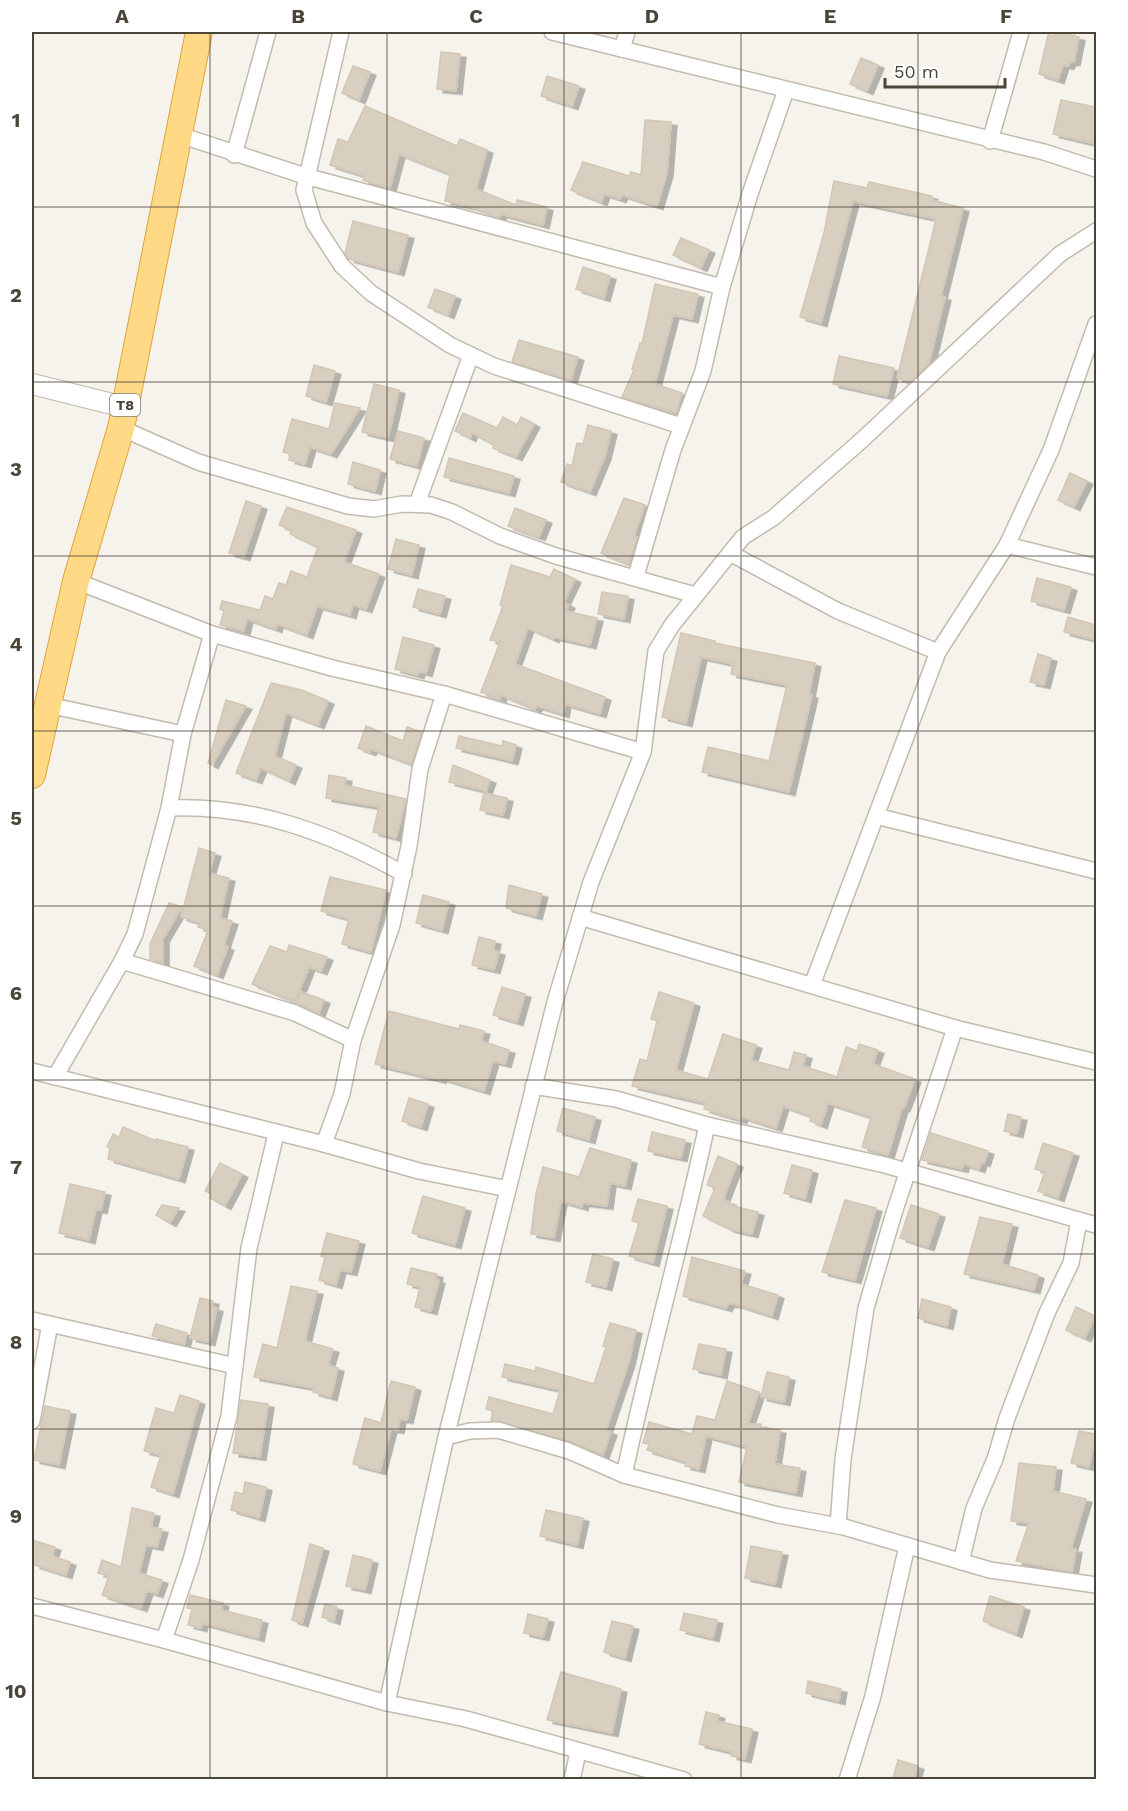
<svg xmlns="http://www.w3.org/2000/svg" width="1128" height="1811" viewBox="0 0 1128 1811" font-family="'Work Sans',sans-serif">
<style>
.building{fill:#d8cfc1;stroke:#d3c7b4;stroke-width:1.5;filter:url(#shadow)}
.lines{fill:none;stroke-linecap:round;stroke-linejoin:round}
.minor-casing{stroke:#c2bbae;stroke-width:18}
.tertiary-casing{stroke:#c2bbae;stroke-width:22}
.trunk-casing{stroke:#e0a43c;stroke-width:28}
.minor{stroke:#fff;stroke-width:15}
.tertiary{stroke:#fff;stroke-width:20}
.trunk{stroke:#ffd985;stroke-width:26}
.grid{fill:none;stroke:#4b4439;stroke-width:1.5;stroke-opacity:0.55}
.labels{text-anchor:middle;stroke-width:4.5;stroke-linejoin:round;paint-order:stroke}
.shield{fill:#fff;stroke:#817c74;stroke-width:1.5}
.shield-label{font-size:14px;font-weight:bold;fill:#4b4439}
.neatline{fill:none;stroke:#4b4439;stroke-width:2}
.grid-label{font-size:20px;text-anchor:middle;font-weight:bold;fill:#4b4439}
</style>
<defs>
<filter id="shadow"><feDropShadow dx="6" dy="3.5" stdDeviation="0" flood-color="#0004"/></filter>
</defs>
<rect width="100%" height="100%" fill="#f6f3ec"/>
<g class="building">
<path d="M1055 32H1069V35L1079 37 1074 62H1070L1068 66 1063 65 1058 80 1039 74 1048 35 1054 36Z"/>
<path d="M441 52 460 54 456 91 437 89Z"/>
<path d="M861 58 878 65 867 91 850 84Z"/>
<path d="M353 66 370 72 359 100 342 93Z"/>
<path d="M547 76 579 86 572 106 541 96Z"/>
<path d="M1061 100 1096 107V144L1053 134Z"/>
<path d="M365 106 457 146 460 139 487 150 476 189 516 205 517 200 547 207 543 225 501 214 499 218 472 207 445 201 450 174 399 154 390 188 363 180 365 176 330 165 338 139 348 142Z"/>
<path d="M645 120 671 122 667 173 657 206 622 195 620 199 604 194 601 202 571 190 583 162 629 176 631 172 641 175Z"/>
<path d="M834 181 867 188 869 182 932 196 931 200 963 208 941 296 945 297 929 363 910 382 897 378 936 219 853 201 821 323 800 317 824 233Z"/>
<path d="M353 221 408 235 398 272 349 259 345 253Z"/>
<path d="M681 238 709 250 701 268 673 255Z"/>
<path d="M583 267 610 276 604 298 576 289Z"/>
<path d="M655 284 698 294 692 319 673 315 655 384 682 393 676 413 622 397 634 370 632 369 640 343 642 344Z"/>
<path d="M435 289 455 296 448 315 428 307Z"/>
<path d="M519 340 578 357 571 380 512 362Z"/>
<path d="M839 356 894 368 887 396 833 384Z"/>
<path d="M314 365 335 371 326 402 306 396Z"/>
<path d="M374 384 399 390 388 438 362 432Z"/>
<path d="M335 403 360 408 331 454 310 447 305 464 289 460 290 454 283 452 292 419 329 429Z"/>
<path d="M463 413 497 428 503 417 517 425 521 417 534 424 516 457 493 448 494 445 472 433 470 438 455 431Z"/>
<path d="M588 425 611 431 605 456 590 492 561 482 567 464 572 466 577 443 583 444Z"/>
<path d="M398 431 424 438 417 466 390 459Z"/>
<path d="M449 458 514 476 509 493 444 477Z"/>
<path d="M353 462 380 470 375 491 348 484Z"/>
<path d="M1070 473 1087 481 1074 507 1058 500Z"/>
<path d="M624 498 645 505 634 536 637 537 629 564 601 553Z"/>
<path d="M246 501 261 506 244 557 229 553Z"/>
<path d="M287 507 356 530 344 562 379 574 366 609 353 605 350 615 317 606 307 635 277 624 276 629 247 619 244 631 220 625 224 611 220 609 222 601 260 610 265 596 273 599 279 583 286 585 291 571 307 577 318 547 290 534 292 530 279 525Z"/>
<path d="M515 508 546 520 539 537 508 526Z"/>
<path d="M396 539 419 545 412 575 388 569Z"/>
<path d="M511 565 550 577 554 569 575 579 564 602 569 605 566 611 597 618 590 645 554 637 553 639 528 628 515 664 605 697 600 714 565 704 563 714 537 706 535 709 501 695 500 699 481 692 500 642 490 640 503 606 500 605Z"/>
<path d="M1037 578 1071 587 1064 610 1031 601Z"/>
<path d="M418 589 445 596 440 614 413 607Z"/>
<path d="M602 592 628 596 624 619 598 614Z"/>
<path d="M1068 617 1096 625V640L1064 632Z"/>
<path d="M681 633 715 641 714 643 815 663 809 694 812 695 789 792 702 772 708 747 769 761 787 685 731 674 733 664 701 657 686 723 662 717Z"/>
<path d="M403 637 434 645 426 673 419 671 418 675 395 669Z"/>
<path d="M1038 654 1051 658 1044 685 1030 682Z"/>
<path d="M271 683 302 690 328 701 318 725 286 713 275 756 296 765 289 781 261 768 256 780 236 773Z"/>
<path d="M226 700 246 706 212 765 208 763Z"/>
<path d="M366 726 403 741 407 727 422 732 411 764 371 749 370 752 358 748Z"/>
<path d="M459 736 502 746 503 741 516 745 512 761 456 748Z"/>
<path d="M453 765 490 780 486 791 449 782Z"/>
<path d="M329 775 346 778 345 785 406 799 396 838 373 832 379 807 326 798Z"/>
<path d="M484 793 507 798 503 815 480 810Z"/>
<path d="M199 848 215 853 209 873 229 878 220 918 232 921 224 945 228 947 217 975 194 966 208 930 198 927 200 923 181 917Z"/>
<path d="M330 877 386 890 371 952 342 944 349 919 321 911Z"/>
<path d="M509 885 542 894 536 916 506 908Z"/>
<path d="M423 895 449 902 442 930 416 923Z"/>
<path d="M169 903 182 907 163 939V963L150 959V944Z"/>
<path d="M479 937 495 941 493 950 499 952 494 970 472 965Z"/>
<path d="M289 945 327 957 321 971 309 967 295 1002 252 984 270 946 287 952Z"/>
<path d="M502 987 525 994 517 1022 493 1015Z"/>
<path d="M301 992 324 1000 319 1013 297 1003Z"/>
<path d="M659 992 694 1003 676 1070 708 1079 723 1034 756 1045 751 1060 789 1070 794 1052 806 1055 803 1066 837 1077 846 1047 857 1051 859 1044 878 1050 873 1064 915 1079 904 1108H902L888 1155 862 1147 871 1117 828 1103 821 1125 810 1121 811 1116 783 1106 776 1128 742 1117 741 1120 704 1109 706 1103 632 1086 640 1059 647 1061 657 1021 651 1019Z"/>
<path d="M389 1011 459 1029 460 1025 484 1031 481 1041 509 1050 505 1064 493 1061 484 1091 441 1078 440 1080 375 1064Z"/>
<path d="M409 1098 428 1104 421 1127 402 1121Z"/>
<path d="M563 1108 595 1117 589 1140 557 1131Z"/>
<path d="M1008 1114 1021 1117 1017 1134 1004 1131Z"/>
<path d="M123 1127 156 1141V1139L188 1147 179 1179 108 1159 110 1148 107 1147 113 1134 119 1137Z"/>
<path d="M652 1132 685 1140 681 1158 648 1151Z"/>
<path d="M931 1133 988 1151 984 1163 981 1162 979 1169 964 1164 962 1169 922 1160Z"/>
<path d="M1043 1143 1073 1153 1058 1198 1038 1191 1045 1172 1035 1169Z"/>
<path d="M590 1148 631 1160 625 1186 610 1183 607 1206 583 1203 582 1207 561 1201 554 1238 531 1234 536 1194 543 1167 579 1177Z"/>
<path d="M718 1156 737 1164 723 1200 730 1202 729 1205 758 1212 752 1234 730 1229 703 1216 715 1188 707 1185Z"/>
<path d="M220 1163 242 1174 225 1206 210 1198 212 1194 205 1191Z"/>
<path d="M792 1165 812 1170 805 1199 784 1193Z"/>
<path d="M70 1184 105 1192 101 1210 96 1209 89 1240 59 1233Z"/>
<path d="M423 1196 465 1208 455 1245 412 1233Z"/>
<path d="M638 1199 667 1206 653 1263 629 1256 639 1223 632 1221Z"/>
<path d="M845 1200 876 1208 855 1280 822 1272Z"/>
<path d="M162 1205 179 1208 170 1223 156 1215Z"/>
<path d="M911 1205 939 1214 928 1247 900 1238Z"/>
<path d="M980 1217 1012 1224 1002 1264 1038 1275 1034 1290 964 1274Z"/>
<path d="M327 1233 359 1241 351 1272 340 1270 336 1285 319 1280 325 1257 321 1256Z"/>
<path d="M593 1254 613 1259 606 1287 586 1282Z"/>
<path d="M692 1257 745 1271 741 1284 778 1295 772 1316 735 1304H728L726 1308 683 1296Z"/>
<path d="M411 1268 437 1274 436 1280H439L431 1311 415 1307 420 1287 407 1284Z"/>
<path d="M291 1286 317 1291 305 1341 333 1349 328 1365 338 1368 331 1397 313 1392 314 1388 254 1377 263 1344 277 1348Z"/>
<path d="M200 1298 213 1301 212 1307 217 1308 209 1342 190 1338Z"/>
<path d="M922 1299 951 1307 947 1326 918 1318Z"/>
<path d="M1076 1307 1095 1316 1085 1338 1066 1330Z"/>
<path d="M610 1323 636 1330 629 1362 606 1430 611 1432 603 1455 572 1442 491 1420 493 1411 486 1409 489 1397 553 1414 560 1390 502 1377 505 1364 535 1371 536 1367 594 1384 606 1347 603 1346Z"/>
<path d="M156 1324 187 1333 184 1345 152 1336Z"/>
<path d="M699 1344 726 1349 721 1375 693 1369Z"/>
<path d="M767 1372 789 1377 784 1402 761 1397Z"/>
<path d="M391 1381 415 1387 407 1420 400 1419 398 1430 391 1429 380 1471 353 1464 365 1418 381 1423Z"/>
<path d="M727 1381 759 1392 748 1424H761V1427L780 1430 775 1464 800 1468 796 1493 739 1482 747 1447 706 1436 699 1469 685 1466 686 1462 647 1450 649 1444 643 1443 649 1422 692 1434 697 1416 715 1420Z"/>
<path d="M180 1395 199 1401 173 1494 151 1487 161 1455 144 1451 156 1408 174 1413Z"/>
<path d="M241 1400 268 1404 260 1457 233 1453Z"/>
<path d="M45 1406 70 1411 59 1465 34 1460Z"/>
<path d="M1079 1431 1096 1434 1089 1467 1071 1463Z"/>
<path d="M1019 1463 1056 1467 1053 1491 1086 1499 1071 1549H1076L1072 1572 1016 1561 1029 1523 1011 1521Z"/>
<path d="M245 1482 266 1487 259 1518 231 1510 235 1492 243 1494Z"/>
<path d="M132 1508 154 1513 151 1527 162 1529 157 1547 146 1545 139 1573 162 1580 157 1594 147 1591 141 1608 102 1595 109 1576 98 1573 102 1560 121 1567Z"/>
<path d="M546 1510 583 1518 577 1545 540 1536Z"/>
<path d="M32 1540 55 1547 52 1556 70 1562 66 1575 34 1565Z"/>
<path d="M310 1544 323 1548 302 1623 292 1620Z"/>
<path d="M751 1546 782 1552 775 1584 745 1578Z"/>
<path d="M353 1555 372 1560 365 1590 346 1586Z"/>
<path d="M190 1595 223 1603 221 1610 262 1620 258 1638 202 1623 201 1628 188 1625 192 1609 187 1608Z"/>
<path d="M990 1596 1024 1607 1016 1634 983 1621Z"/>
<path d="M325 1604 337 1607 334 1621 322 1617Z"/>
<path d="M684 1613 717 1620 713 1638 680 1630Z"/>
<path d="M528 1614 548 1619 543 1637 524 1633Z"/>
<path d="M612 1621 633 1626 625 1658 604 1652Z"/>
<path d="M561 1672 621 1689 612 1733 547 1720Z"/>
<path d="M808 1681 841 1689 839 1701 806 1693Z"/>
<path d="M706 1712 719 1715 717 1721 752 1729 745 1759 731 1756 732 1752 699 1744Z"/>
<path d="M898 1760 918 1766 914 1779H893Z"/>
</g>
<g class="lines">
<g class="minor-casing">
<g id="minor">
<path d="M341 32 304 190 314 223 342 266 371 293 450 345 494 366 681 426"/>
<path d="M552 32 1044 152 1096 169"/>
<path d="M622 49 627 32"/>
<path d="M180 135 305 176 722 287"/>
<path d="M990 141 1021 32"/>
<path d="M234 155 268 32"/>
<path d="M121 428 198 462 348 506 374 509 402 504 431 505 452 512 500 536 556 556 695 595"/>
<path d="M417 504 471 355"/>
<path d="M1007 545 1051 450 1096 324"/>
<path d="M730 553 838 611 938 652"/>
<path d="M636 576 673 450 703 371 722 287 750 194 786 90"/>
<path d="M76 581 212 634 332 668 444 694 643 752"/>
<path d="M48 705 183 734"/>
<path d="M169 808C254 804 332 834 404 874"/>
<path d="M876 816 1096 871"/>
<path d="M580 917 955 1028 1096 1062"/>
<path d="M122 961 295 1013 353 1040"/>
<path d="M812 985 938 652 1007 545 1096 567"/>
<path d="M32 1071 324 1144 419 1171 508 1189"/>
<path d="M55 1077 122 961 135 934 169 808 183 734 212 634"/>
<path d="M533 1086 616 1099 707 1125 885 1165 1096 1225"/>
<path d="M324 1144 342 1094 353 1040 392 925 409 846 420 769 444 694"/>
<path d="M32 1320 235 1366"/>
<path d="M32 1421 50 1324"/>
<path d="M446 1437 470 1431 498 1430 569 1451 624 1475 778 1515 844 1527 990 1570 1096 1585"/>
<path d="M624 1475C649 1358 682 1242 707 1125"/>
<path d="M838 1526 843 1459 866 1308 894 1213 955 1028"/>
<path d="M961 1562 974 1508 995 1459 1007 1418 1047 1313 1071 1263 1079 1221"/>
<path d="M32 1606 164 1640 387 1703 466 1719 684 1780"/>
<path d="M164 1640 191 1560 229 1416 249 1248 276 1134"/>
<path d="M387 1703 446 1437 555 1002 591 882 643 752 656 651 672 625 743 537 773 518 863 439 1060 254 1096 231"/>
<path d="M572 1780 578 1752"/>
<path d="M847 1780 873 1696 907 1546"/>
</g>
</g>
<g class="tertiary-casing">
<path id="tertiary" d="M32 384 124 407"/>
</g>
<g class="trunk-casing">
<path id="trunk" d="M32 775 76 581 121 428 199 32"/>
</g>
<use href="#minor" class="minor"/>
<use href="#tertiary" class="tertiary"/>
<use href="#trunk" class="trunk"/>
</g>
<path class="grid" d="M210 32V1780M387 32V1780M564 32V1780M741 32V1780M918 32V1780M32 207H1096M32 382H1096M32 556H1096M32 731H1096M32 906H1096M32 1080H1096M32 1254H1096M32 1429H1096M32 1604H1096"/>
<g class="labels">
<rect class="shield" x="110" y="394" width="30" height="22" rx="4.5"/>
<g class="shield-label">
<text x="125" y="410">T8</text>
</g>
</g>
<rect width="1128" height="1811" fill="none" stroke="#ffffff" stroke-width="66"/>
<path d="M885 78v9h120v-9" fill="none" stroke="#4b4439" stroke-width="3"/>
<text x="894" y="78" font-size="18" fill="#4b4439" stroke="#ffffff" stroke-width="4.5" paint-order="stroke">50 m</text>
<rect x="33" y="33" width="1062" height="1745" class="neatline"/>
<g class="grid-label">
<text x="122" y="23">A</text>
<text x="298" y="23">B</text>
<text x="476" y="23">C</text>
<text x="652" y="23">D</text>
<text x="830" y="23">E</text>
<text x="1006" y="23">F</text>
<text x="16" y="127">1</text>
<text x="16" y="302">2</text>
<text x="16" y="476">3</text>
<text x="16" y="651">4</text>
<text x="16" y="825">5</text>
<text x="16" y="1000">6</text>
<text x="16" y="1174">7</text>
<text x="16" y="1349">8</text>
<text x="16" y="1523">9</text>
<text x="16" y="1698">10</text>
</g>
</svg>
